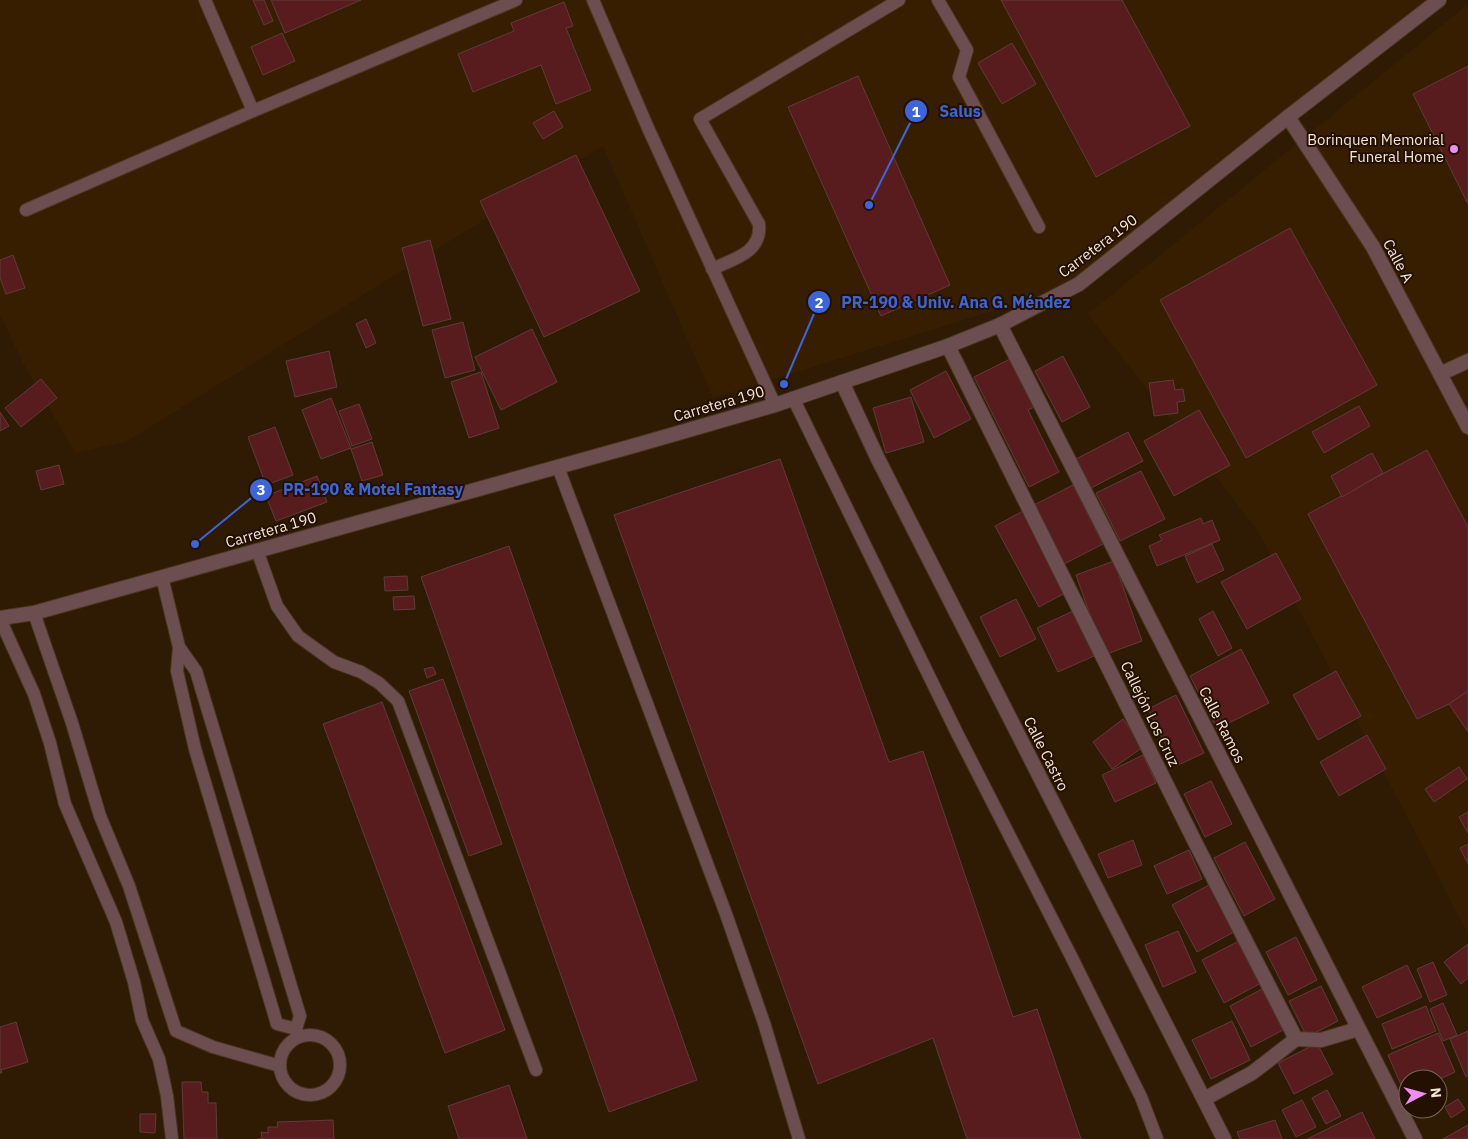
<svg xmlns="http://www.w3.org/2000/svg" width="1468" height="1139" viewBox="0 0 1468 1139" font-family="'IBM Plex Sans',sans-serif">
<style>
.built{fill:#381e00}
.building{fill:#581c1e;stroke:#5e3c3b}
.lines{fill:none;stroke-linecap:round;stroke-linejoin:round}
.service-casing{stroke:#4b3721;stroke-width:14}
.minor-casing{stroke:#4b3721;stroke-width:16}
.tertiary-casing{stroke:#4b3721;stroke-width:16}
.service{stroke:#6c4e51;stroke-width:12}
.minor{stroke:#6c4e51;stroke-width:14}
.tertiary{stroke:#6c4e51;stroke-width:14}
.poi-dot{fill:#ee8cf8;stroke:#241000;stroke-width:2}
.labels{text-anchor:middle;stroke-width:4;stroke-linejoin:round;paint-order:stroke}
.poi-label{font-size:15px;fill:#f5e6d8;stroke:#241000;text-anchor:end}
.street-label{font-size:15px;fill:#f5e6d8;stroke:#241000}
.leader{fill:none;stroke:#3d65d8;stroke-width:2}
.callout-dot{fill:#3d65d8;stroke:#241000;stroke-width:2}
.mark-label{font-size:15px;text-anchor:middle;font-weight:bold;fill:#fff}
.callout-label{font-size:16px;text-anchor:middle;font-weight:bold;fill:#3d65d8;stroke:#241000;stroke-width:4;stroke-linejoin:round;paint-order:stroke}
</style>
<rect width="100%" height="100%" fill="#2f1a03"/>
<g class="built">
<path d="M0 0H1439L1079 284 713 398 603 146 126 442 75 453 23 363 0 315Z"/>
<path d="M1468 4V934L1258 531 1088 314Z"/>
</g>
<g class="building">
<path d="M253 0H264L273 21 264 25Z"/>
<path d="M271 0H361L285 33Z"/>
<path d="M1001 0H1122L1190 126 1096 177Z"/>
<path d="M564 2 573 26 566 28 591 90 556 104 541 65 473 92 458 54 514 31 511 23Z"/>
<path d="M282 33 295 61 263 75 251 47Z"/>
<path d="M1012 43 1036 84 1002 104 978 63Z"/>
<path d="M1468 66V204L1413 94Z"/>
<path d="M858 76 950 285 881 316 788 107Z"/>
<path d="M554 111 563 127 543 139 533 123Z"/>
<path d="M576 155 640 291 544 337 480 201Z"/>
<path d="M1290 228 1377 385 1246 458 1160 300Z"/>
<path d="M430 240 451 319 423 326 402 248Z"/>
<path d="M13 255 25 288 6 294 0 278V260Z"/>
<path d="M366 319 376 343 366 348 356 324Z"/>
<path d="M463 322 475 370 445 378 432 330Z"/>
<path d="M532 329 557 382 501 410 475 357Z"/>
<path d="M329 351 337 387 295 397 286 361Z"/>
<path d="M1063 356 1090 407 1062 422 1035 371Z"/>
<path d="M1010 359 1034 407 1028 410 1059 472 1029 487 974 377Z"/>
<path d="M946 371 971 419 934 438 910 390Z"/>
<path d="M481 372 499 428 469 438 451 382Z"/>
<path d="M41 379 57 398 21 427 5 408Z"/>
<path d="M1173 380 1175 390 1183 389 1185 401 1177 402 1178 413 1154 416 1149 383Z"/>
<path d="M911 397 924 442 886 453 873 408Z"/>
<path d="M331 398 351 448 321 459 302 410Z"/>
<path d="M359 404 372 439 352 446 339 411Z"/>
<path d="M1359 406 1370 426 1324 453 1312 432Z"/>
<path d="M1199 410 1230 465 1174 496 1144 441Z"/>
<path d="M0 412 9 426 0 431Z"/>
<path d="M275 427 293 475 266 485 248 437Z"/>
<path d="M1128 432 1143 461 1091 488 1076 459Z"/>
<path d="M372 442 383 475 362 481 351 449Z"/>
<path d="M1427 450 1468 527V691L1449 704 1417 719 1308 514Z"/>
<path d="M1372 453 1383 473 1342 497 1331 476Z"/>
<path d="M780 459 889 762 923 751 1013 1017 1037 1009 1081 1139H967L933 1038 818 1084 614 515Z"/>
<path d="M59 465 64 484 41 490 36 471Z"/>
<path d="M1141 471 1165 519 1120 541 1096 493Z"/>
<path d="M317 476 327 502 276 521 266 496Z"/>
<path d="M1073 485 1103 544 1064 564 1034 505Z"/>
<path d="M1023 511 1067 592 1039 607 995 526Z"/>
<path d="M1201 518 1203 524 1212 520 1220 540 1157 566 1149 546 1162 540 1159 535Z"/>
<path d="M1212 544 1224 570 1197 583 1185 556Z"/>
<path d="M509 546 697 1080 609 1112 421 577Z"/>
<path d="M1276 553 1301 599 1247 629 1221 582Z"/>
<path d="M1114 561 1142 641 1104 655 1076 575Z"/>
<path d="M407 576 408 590 385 591 384 577Z"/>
<path d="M414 596 415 609 394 610 393 597Z"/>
<path d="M1016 599 1036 639 1000 657 980 617Z"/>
<path d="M1073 611 1094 656 1058 672 1037 628Z"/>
<path d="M1213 611 1232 648 1218 656 1199 619Z"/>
<path d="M1241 649 1269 703 1217 729 1190 676Z"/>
<path d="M433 667 436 674 427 678 424 669Z"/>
<path d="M1336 671 1361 716 1318 740 1293 695Z"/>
<path d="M443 679 502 844 469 856 409 691Z"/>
<path d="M1468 691V732L1449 704Z"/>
<path d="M1176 695 1204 753 1176 766 1148 709Z"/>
<path d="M382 702 505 1030 445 1053 323 724Z"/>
<path d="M1123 719 1143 747 1112 769 1093 742Z"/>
<path d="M1367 735 1386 769 1339 796 1320 762Z"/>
<path d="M1143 755 1156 783 1115 802 1102 775Z"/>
<path d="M1459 767 1467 779 1434 802 1425 789Z"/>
<path d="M1211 781 1232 824 1205 837 1184 794Z"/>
<path d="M1468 812V833L1459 817Z"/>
<path d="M1133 840 1142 865 1108 878 1098 854Z"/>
<path d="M1245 842 1275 899 1244 916 1214 858Z"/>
<path d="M1468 844V864L1460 848Z"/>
<path d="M1189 850 1202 879 1167 894 1154 866Z"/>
<path d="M1209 885 1234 932 1197 952 1172 905Z"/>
<path d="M1178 931 1196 972 1163 987 1145 945Z"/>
<path d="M1296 937 1317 980 1288 995 1266 952Z"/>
<path d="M1239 941 1261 983 1224 1003 1202 960Z"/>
<path d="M1468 944V978L1461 984 1444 962Z"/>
<path d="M1433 962 1447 995 1430 1002 1417 969Z"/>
<path d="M1407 965 1422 997 1377 1018 1362 987Z"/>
<path d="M1321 986 1338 1021 1307 1037 1289 1001Z"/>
<path d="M1262 989 1283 1030 1251 1047 1230 1006Z"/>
<path d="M1443 1003 1457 1035 1443 1041 1430 1009Z"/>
<path d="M1426 1006 1436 1031 1392 1049 1382 1024Z"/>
<path d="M1232 1021 1250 1060 1211 1079 1192 1040Z"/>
<path d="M16 1022 28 1062 1 1070 2 1073H0V1027Z"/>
<path d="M1468 1031V1076L1466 1077 1450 1039Z"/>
<path d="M1438 1033 1455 1072 1438 1080 1408 1079V1093L1405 1094 1388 1055Z"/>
<path d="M1317 1043 1333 1074 1294 1094 1278 1063Z"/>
<path d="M182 1082H201L202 1092H208V1103H216L217 1139H184Z"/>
<path d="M509 1085 527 1139H459L448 1106Z"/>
<path d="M1327 1090 1341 1116 1326 1124 1312 1098Z"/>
<path d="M1458 1099 1465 1109 1451 1118 1445 1107Z"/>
<path d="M1302 1100 1316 1127 1296 1137 1282 1110Z"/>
<path d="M1362 1112 1375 1139H1307Z"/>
<path d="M140 1114H156L155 1133 140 1132Z"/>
<path d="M333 1120 334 1139H258H262L261 1132 268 1133V1127H278L277 1122Z"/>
<path d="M1275 1120 1282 1139H1240L1237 1132Z"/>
<path d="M1468 1125V1139H1443Z"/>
</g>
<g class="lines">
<g class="service-casing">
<g id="service">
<path d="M205 0 253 111 516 0"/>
<path d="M593 0 648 128 775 405"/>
<path d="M938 0 967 50 959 77 1039 227"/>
<path d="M26 210 253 111"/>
<path d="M712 269C733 259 762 253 759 224L700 119 899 0"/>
<path d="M793 398 957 733 1071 956 1141 1097 1157 1139"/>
<path d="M558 467 726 914 764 1023 799 1139"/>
<path d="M257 550 277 606 298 636 334 662 361 672 379 683 398 701 536 1070"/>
<path d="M162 577 179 647 177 671 195 749 277 1024 296 1029"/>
<path d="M34 613 72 723 100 816 129 886 176 1031 213 1047 280 1066"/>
<path d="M0 619 34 694 50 743 65 804 116 922 134 982 142 1020 159 1059 167 1096 172 1139"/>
<path d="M179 647 196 671 300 1016 296 1029 298 1036"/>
<circle cx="310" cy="1065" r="30"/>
</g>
</g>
<g class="minor-casing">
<g id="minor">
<path d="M1288 117 1373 247 1468 427"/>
<path d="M1000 325 1415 1139"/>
<path d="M948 346 1197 846 1296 1039 1321 1040 1358 1029"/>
<path d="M1440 374 1468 361"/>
<path d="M842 382 878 459 1224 1139"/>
<path d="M1204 1099 1252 1073 1296 1039"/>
</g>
</g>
<g class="tertiary-casing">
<path id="tertiary" d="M0 618 34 613 640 444 775 405 948 346 1000 325 1079 284 1288 117 1439 0"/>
</g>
<use href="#service" class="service"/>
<use href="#minor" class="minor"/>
<use href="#tertiary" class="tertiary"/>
</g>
<circle class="poi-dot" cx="1454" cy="149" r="5"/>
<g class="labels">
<g class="poi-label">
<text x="1444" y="145">Borinquen Memorial<tspan x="1444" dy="17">Funeral Home</tspan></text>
</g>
<g class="street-label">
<text transform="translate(1098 246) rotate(-37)" y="5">Carretera 190</text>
<text transform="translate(1398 261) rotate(62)" y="5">Calle A</text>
<text transform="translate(719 404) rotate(-16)" y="5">Carretera 190</text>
<text transform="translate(271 530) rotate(-16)" y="5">Carretera 190</text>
<text transform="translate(1150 714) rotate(64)" y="5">Callejón Los Cruz</text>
<text transform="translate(1222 725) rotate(63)" y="5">Calle Ramos</text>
<text transform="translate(1046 754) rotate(63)" y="5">Calle Castro</text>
</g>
</g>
<path class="leader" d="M869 205L916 111M784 384L819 302M195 544L261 490"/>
<g class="callout-dot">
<circle cx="869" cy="205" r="5"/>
<circle cx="784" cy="384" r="5"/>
<circle cx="195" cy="544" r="5"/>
<circle cx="916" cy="111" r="12"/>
<circle cx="819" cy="302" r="12"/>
<circle cx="261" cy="490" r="12"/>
</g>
<g class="mark-label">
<text x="916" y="117">1</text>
<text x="819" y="308">2</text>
<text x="261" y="495">3</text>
</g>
<g class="callout-label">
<text x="960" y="117">Salus</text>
<text x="956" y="308">PR-190 &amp; Univ. Ana G. Méndez</text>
<text x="373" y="495">PR-190 &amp; Motel Fantasy</text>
</g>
<g transform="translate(1423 1094) rotate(84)"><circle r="24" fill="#241000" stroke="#786656"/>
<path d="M0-4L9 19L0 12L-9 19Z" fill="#ee8cf8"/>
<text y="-8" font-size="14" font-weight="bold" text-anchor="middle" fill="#f5e6d8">N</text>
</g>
</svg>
